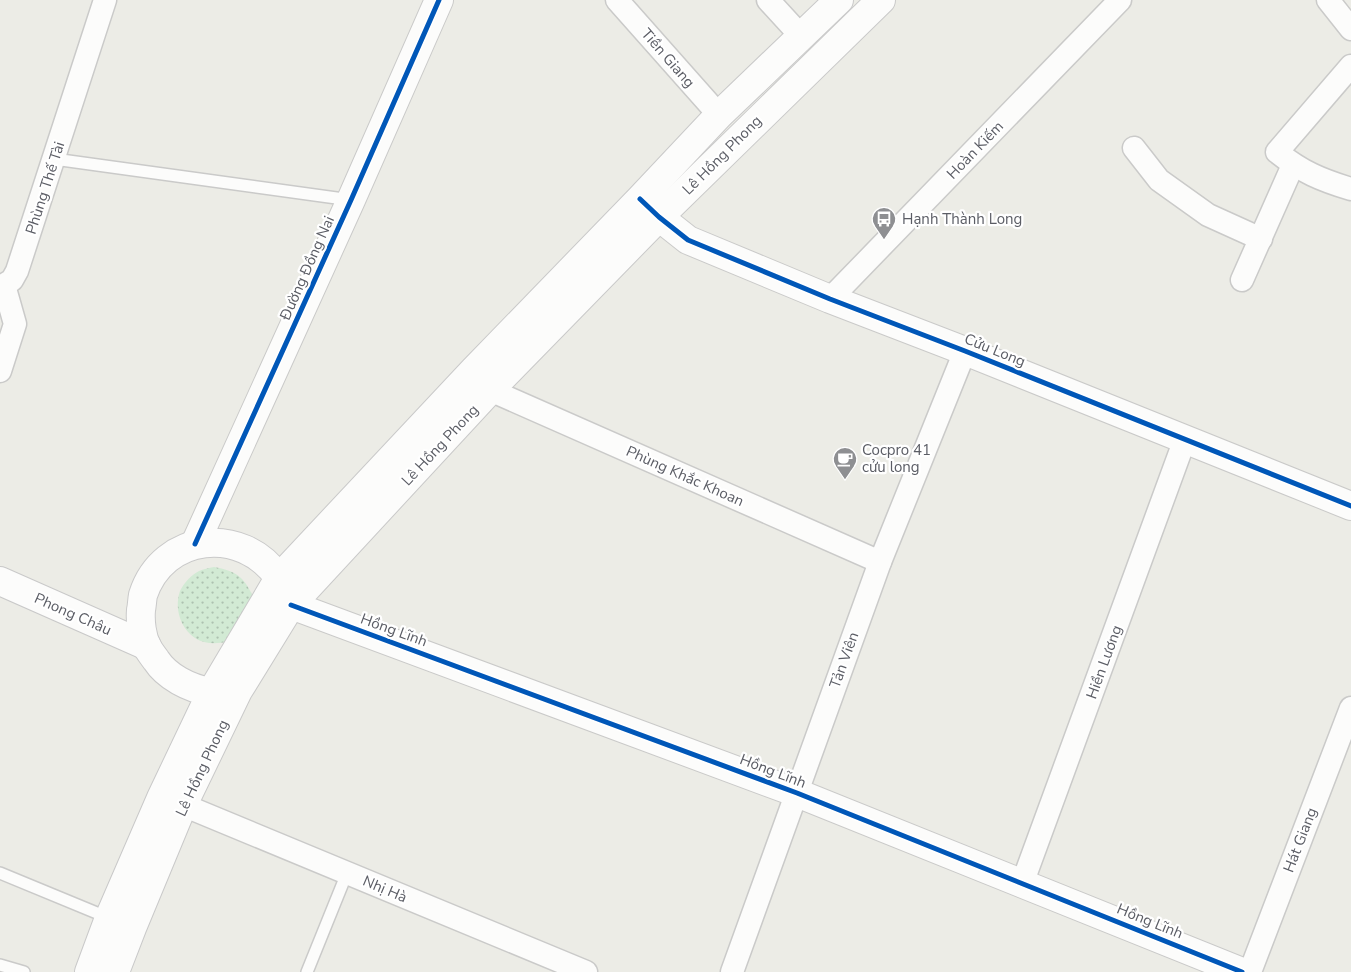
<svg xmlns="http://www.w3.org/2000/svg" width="1351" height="972" viewBox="0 0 1351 972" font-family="'Nunito Sans',sans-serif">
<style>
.grass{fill:url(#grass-dots)}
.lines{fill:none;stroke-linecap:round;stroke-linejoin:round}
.service-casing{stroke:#cacac9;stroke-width:14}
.minor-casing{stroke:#cacac9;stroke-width:25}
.tertiary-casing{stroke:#cacac9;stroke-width:30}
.secondary-casing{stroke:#c9c9c9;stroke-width:30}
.service{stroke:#fcfcfb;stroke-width:11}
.minor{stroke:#fcfcfb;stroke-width:22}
.tertiary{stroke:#fcfcfb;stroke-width:28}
.secondary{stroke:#fcfcfb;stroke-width:28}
.cycleway-casing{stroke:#fff;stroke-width:8}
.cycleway{stroke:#0057b8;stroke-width:5}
.labels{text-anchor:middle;stroke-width:4.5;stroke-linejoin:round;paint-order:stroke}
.street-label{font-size:15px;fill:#5b5d65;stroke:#fff}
.poi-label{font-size:15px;fill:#5b5d65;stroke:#fff;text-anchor:start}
</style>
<defs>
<pattern id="grass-dots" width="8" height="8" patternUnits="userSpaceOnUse" patternTransform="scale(1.25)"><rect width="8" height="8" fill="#d2ead4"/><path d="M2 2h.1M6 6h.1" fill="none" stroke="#adc1b0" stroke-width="1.8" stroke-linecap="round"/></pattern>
</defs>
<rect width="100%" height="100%" fill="#ecece6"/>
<path class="grass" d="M214 567C236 571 243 576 253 596L228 642C220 643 212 644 204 642 183 636 173 611 180 591 184 583 191 575 199 571 203 569 209 568 214 567Z"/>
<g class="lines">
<g class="service-casing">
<g id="service">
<path d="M54 159 351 200"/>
<path d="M0 873 109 918"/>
<path d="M0 965 24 972"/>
<path d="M307 972 347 873"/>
</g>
</g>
<g class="minor-casing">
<g id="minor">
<path d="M617 0 719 115"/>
<path d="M768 0 801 36"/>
<path d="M1328 0 1351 29"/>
<path d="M1351 66 1277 152C1302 172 1321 180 1351 189"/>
<path d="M1134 148 1159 180 1208 215 1261 239"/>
<path d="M1242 280 1293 165"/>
<path d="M830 299 1120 0"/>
<path d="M0 371 15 324 4 285 12 280 17 271 105 0"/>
<path d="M490 390 880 562"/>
<path d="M183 805 586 972"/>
<path d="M1022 884 1185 439"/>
<path d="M732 972 880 562 965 351"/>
<path d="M1250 972 1351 708"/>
</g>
</g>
<g class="tertiary-casing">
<g id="tertiary">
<path d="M643 202 659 217 688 240 830 299 965 351 1351 506"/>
<path d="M195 544 351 200 439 0"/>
<path d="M291 605 797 793 1242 972"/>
</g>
</g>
<g class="secondary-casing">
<g id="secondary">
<path d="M0 581 147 646"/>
<path d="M229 692C223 692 216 693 210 692 189 688 167 677 156 660 153 656 150 652 147 647 142 637 140 622 141 610 142 606 142 600 143 595 163 533 242 525 278 577 282 582 284 589 286 594"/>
<path d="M89 972 109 918 161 798 211 693 279 578 474 370 640 199 719 115 839 0"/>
<path d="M115 972 132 928 183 805 238 691 291 605 490 390 659 217 881 0"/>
</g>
</g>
<use href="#service" class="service"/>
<use href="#minor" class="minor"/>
<use href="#tertiary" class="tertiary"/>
<use href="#secondary" class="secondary"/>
<g class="cycleway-casing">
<g id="cycleway">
<path d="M640 199 659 217 688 240 830 299 965 351 1351 506"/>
<path d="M195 544 351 200 439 0"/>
<path d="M291 605 797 793 1242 972"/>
</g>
</g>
<use href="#cycleway" class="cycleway"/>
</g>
<defs>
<g id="bus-pin" transform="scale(1.25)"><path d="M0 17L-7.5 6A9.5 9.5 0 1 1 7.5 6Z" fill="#8e8f92" stroke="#fff"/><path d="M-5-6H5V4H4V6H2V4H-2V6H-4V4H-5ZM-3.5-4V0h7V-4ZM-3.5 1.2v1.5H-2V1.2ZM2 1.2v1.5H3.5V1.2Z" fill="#fff"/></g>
<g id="cafe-pin" transform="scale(1.25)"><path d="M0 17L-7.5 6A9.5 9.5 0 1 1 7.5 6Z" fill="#8e8f92" stroke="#fff"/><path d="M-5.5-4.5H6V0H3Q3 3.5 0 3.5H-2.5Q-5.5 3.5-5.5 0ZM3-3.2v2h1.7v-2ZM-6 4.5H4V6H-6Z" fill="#fff"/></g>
</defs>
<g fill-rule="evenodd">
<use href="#bus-pin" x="884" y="219"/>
<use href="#cafe-pin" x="845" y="459"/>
</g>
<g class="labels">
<g class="street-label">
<text transform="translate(668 58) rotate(49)" y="5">Tiền Giang</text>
<text transform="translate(975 150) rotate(-46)" y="5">Hoàn Kiếm</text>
<text transform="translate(722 155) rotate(-45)" y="5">Lê Hồng Phong</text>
<text transform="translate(45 188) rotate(-72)" y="5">Phùng Thế Tài</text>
<text transform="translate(307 268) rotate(-66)" y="5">Đường Đồng Nai</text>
<text transform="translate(995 350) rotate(22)" y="5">Cửu Long</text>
<text transform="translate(440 445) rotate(-47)" y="5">Lê Hồng Phong</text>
<text transform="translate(685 476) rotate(24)" y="5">Phùng Khắc Khoan</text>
<text transform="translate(73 614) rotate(24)" y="5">Phong Châu</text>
<text transform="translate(394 630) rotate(20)" y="5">Hồng Lĩnh</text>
<text transform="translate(844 660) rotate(-70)" y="5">Tản Viên</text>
<text transform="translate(1104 662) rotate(-70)" y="5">Hiền Lương</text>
<text transform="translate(202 768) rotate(-65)" y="5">Lê Hồng Phong</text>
<text transform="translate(773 771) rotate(21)" y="5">Hồng Lĩnh</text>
<text transform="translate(1300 840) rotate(-69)" y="5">Hát Giang</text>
<text transform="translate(385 889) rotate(23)" y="5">Nhị Hà</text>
<text transform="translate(1150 921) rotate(22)" y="5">Hồng Lĩnh</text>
</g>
<g class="poi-label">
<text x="902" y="224">Hạnh Thành Long</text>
<text x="862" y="455">Cocpro 41<tspan x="862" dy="17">cửu long</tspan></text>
</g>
</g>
</svg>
